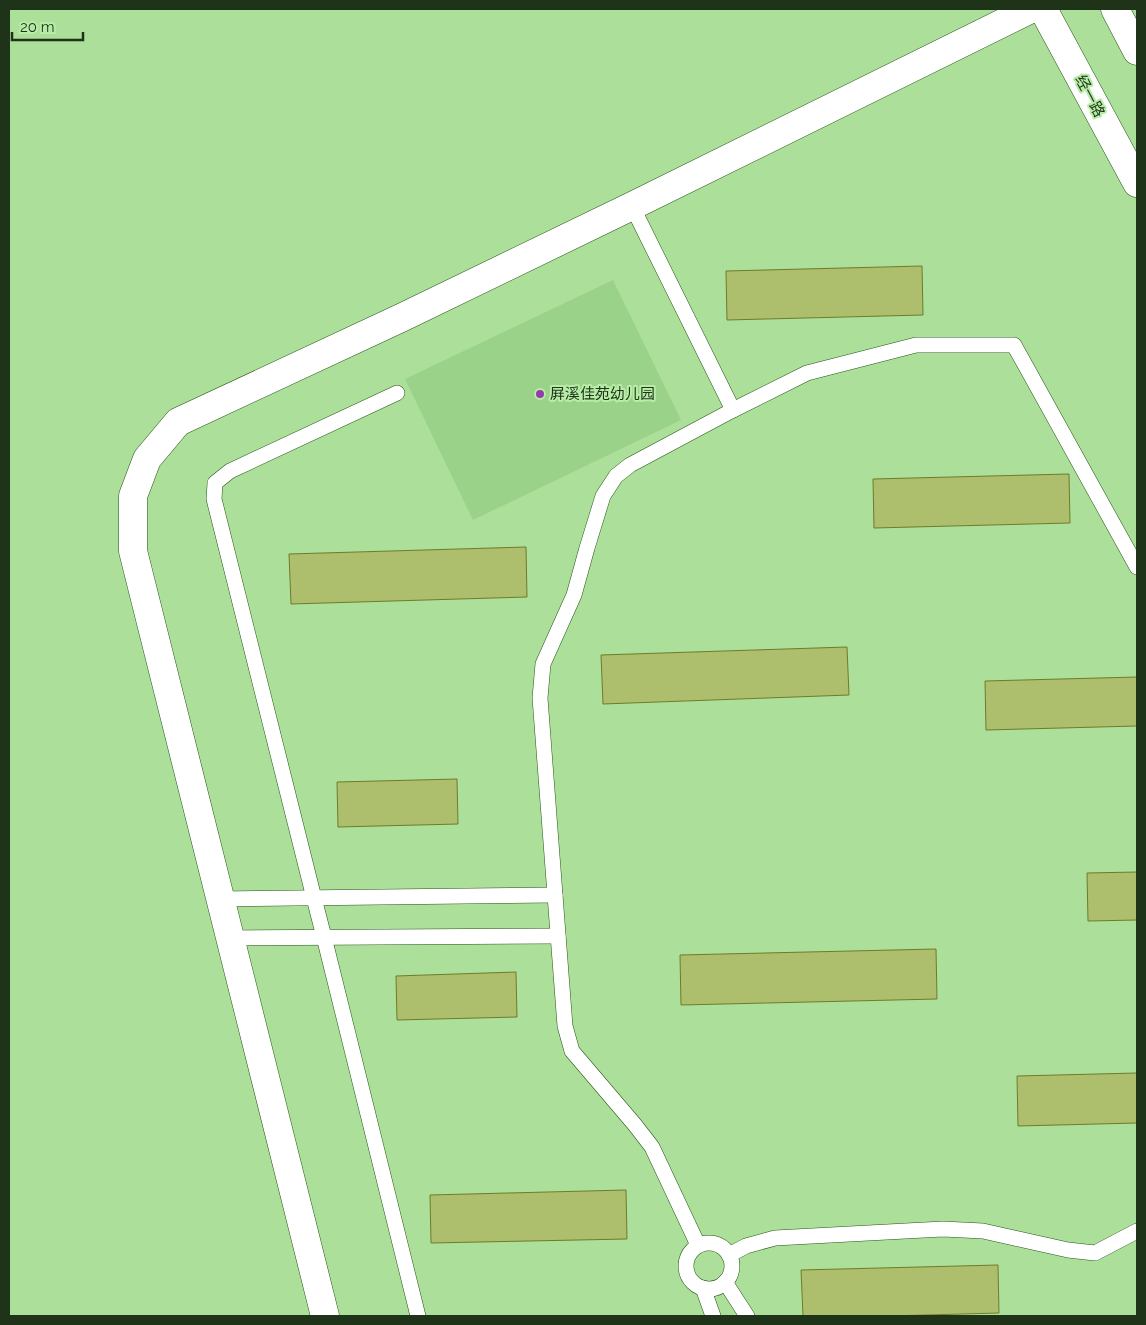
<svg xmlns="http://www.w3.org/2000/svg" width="1146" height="1325" viewBox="0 0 1146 1325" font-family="Raleway,'Noto Sans SC',sans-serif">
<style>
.built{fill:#9bd289}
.building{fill:#adbe6c;stroke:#6e7c2a}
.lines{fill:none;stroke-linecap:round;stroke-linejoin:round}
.service-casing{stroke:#275615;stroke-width:16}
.tertiary-casing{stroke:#275615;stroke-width:29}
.secondary-casing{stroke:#275615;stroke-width:29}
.service{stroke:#fff;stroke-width:15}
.tertiary{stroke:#fff;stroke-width:28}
.secondary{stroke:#fff;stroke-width:28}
.poi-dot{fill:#923daa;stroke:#b8eda7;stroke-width:2}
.labels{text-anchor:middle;stroke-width:4;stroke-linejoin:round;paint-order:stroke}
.street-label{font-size:15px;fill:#1e3318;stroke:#b8eda7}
.poi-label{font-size:15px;fill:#1e3318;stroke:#b8eda7;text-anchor:start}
</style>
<rect width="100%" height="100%" fill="#abdf9a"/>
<path class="built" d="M613 280 681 420 473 520 405 379Z"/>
<g class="building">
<path d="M922 266 923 315 727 320 726 271Z"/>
<path d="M1069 474 1070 523 874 528 873 479Z"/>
<path d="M526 547 527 597 291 604 289 554Z"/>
<path d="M847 647 849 695 603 704 601 655Z"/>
<path d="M1137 677V726L986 730 985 681Z"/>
<path d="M457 779 458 824 338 827 337 782Z"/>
<path d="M1137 872V920L1088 921 1087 873Z"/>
<path d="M936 949 937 999 681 1005 680 955Z"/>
<path d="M516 972 517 1017 397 1020 396 976Z"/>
<path d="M1137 1073V1123L1018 1126 1017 1076Z"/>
<path d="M626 1190 627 1239 431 1243 430 1195Z"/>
<path d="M998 1265 999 1313 888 1316H803L801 1270Z"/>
</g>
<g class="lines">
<g class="service-casing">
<g id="service">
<path d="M632 206 733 410"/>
<path d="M397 393 230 471 215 483 214 499 314 898 324 937 418 1316"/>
<path d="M221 899 555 895"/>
<path d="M230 938 558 936"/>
<circle cx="709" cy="1266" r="23"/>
<path d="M698 1245 652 1147 635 1125 572 1051 565 1026 540 698 543 664 574 595 587 548 603 496 616 476 630 465 733 410 807 373 916 345H1014L1137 567"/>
<path d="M729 1255 746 1246 775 1238 943 1229 983 1231 1068 1250 1095 1253 1137 1231"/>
<path d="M725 1282 747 1316"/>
<path d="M703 1288 713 1316"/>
</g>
</g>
<g class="tertiary-casing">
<path id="tertiary" d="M325 1316 133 551V496L147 459 178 422 403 317 632 206 1031 9"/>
</g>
<g class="secondary-casing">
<g id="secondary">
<path d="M1043 9 1137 183"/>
<path d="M1115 9 1137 51"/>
</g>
</g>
<use href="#service" class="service"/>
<use href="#tertiary" class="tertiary"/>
<use href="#secondary" class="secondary"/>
</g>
<circle class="poi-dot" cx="540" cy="394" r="5"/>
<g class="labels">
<g class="street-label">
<text transform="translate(1090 96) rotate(62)" y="5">经一路</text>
</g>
<g class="poi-label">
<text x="550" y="399">屛溪佳苑幼儿园</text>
</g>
</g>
<rect width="1146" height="1325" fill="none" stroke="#1e3318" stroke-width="20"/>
<path d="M12 32v8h71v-8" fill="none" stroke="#1e3318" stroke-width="2.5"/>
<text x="20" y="32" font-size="15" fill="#1e3318" stroke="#b8eda7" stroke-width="4" paint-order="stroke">20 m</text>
</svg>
